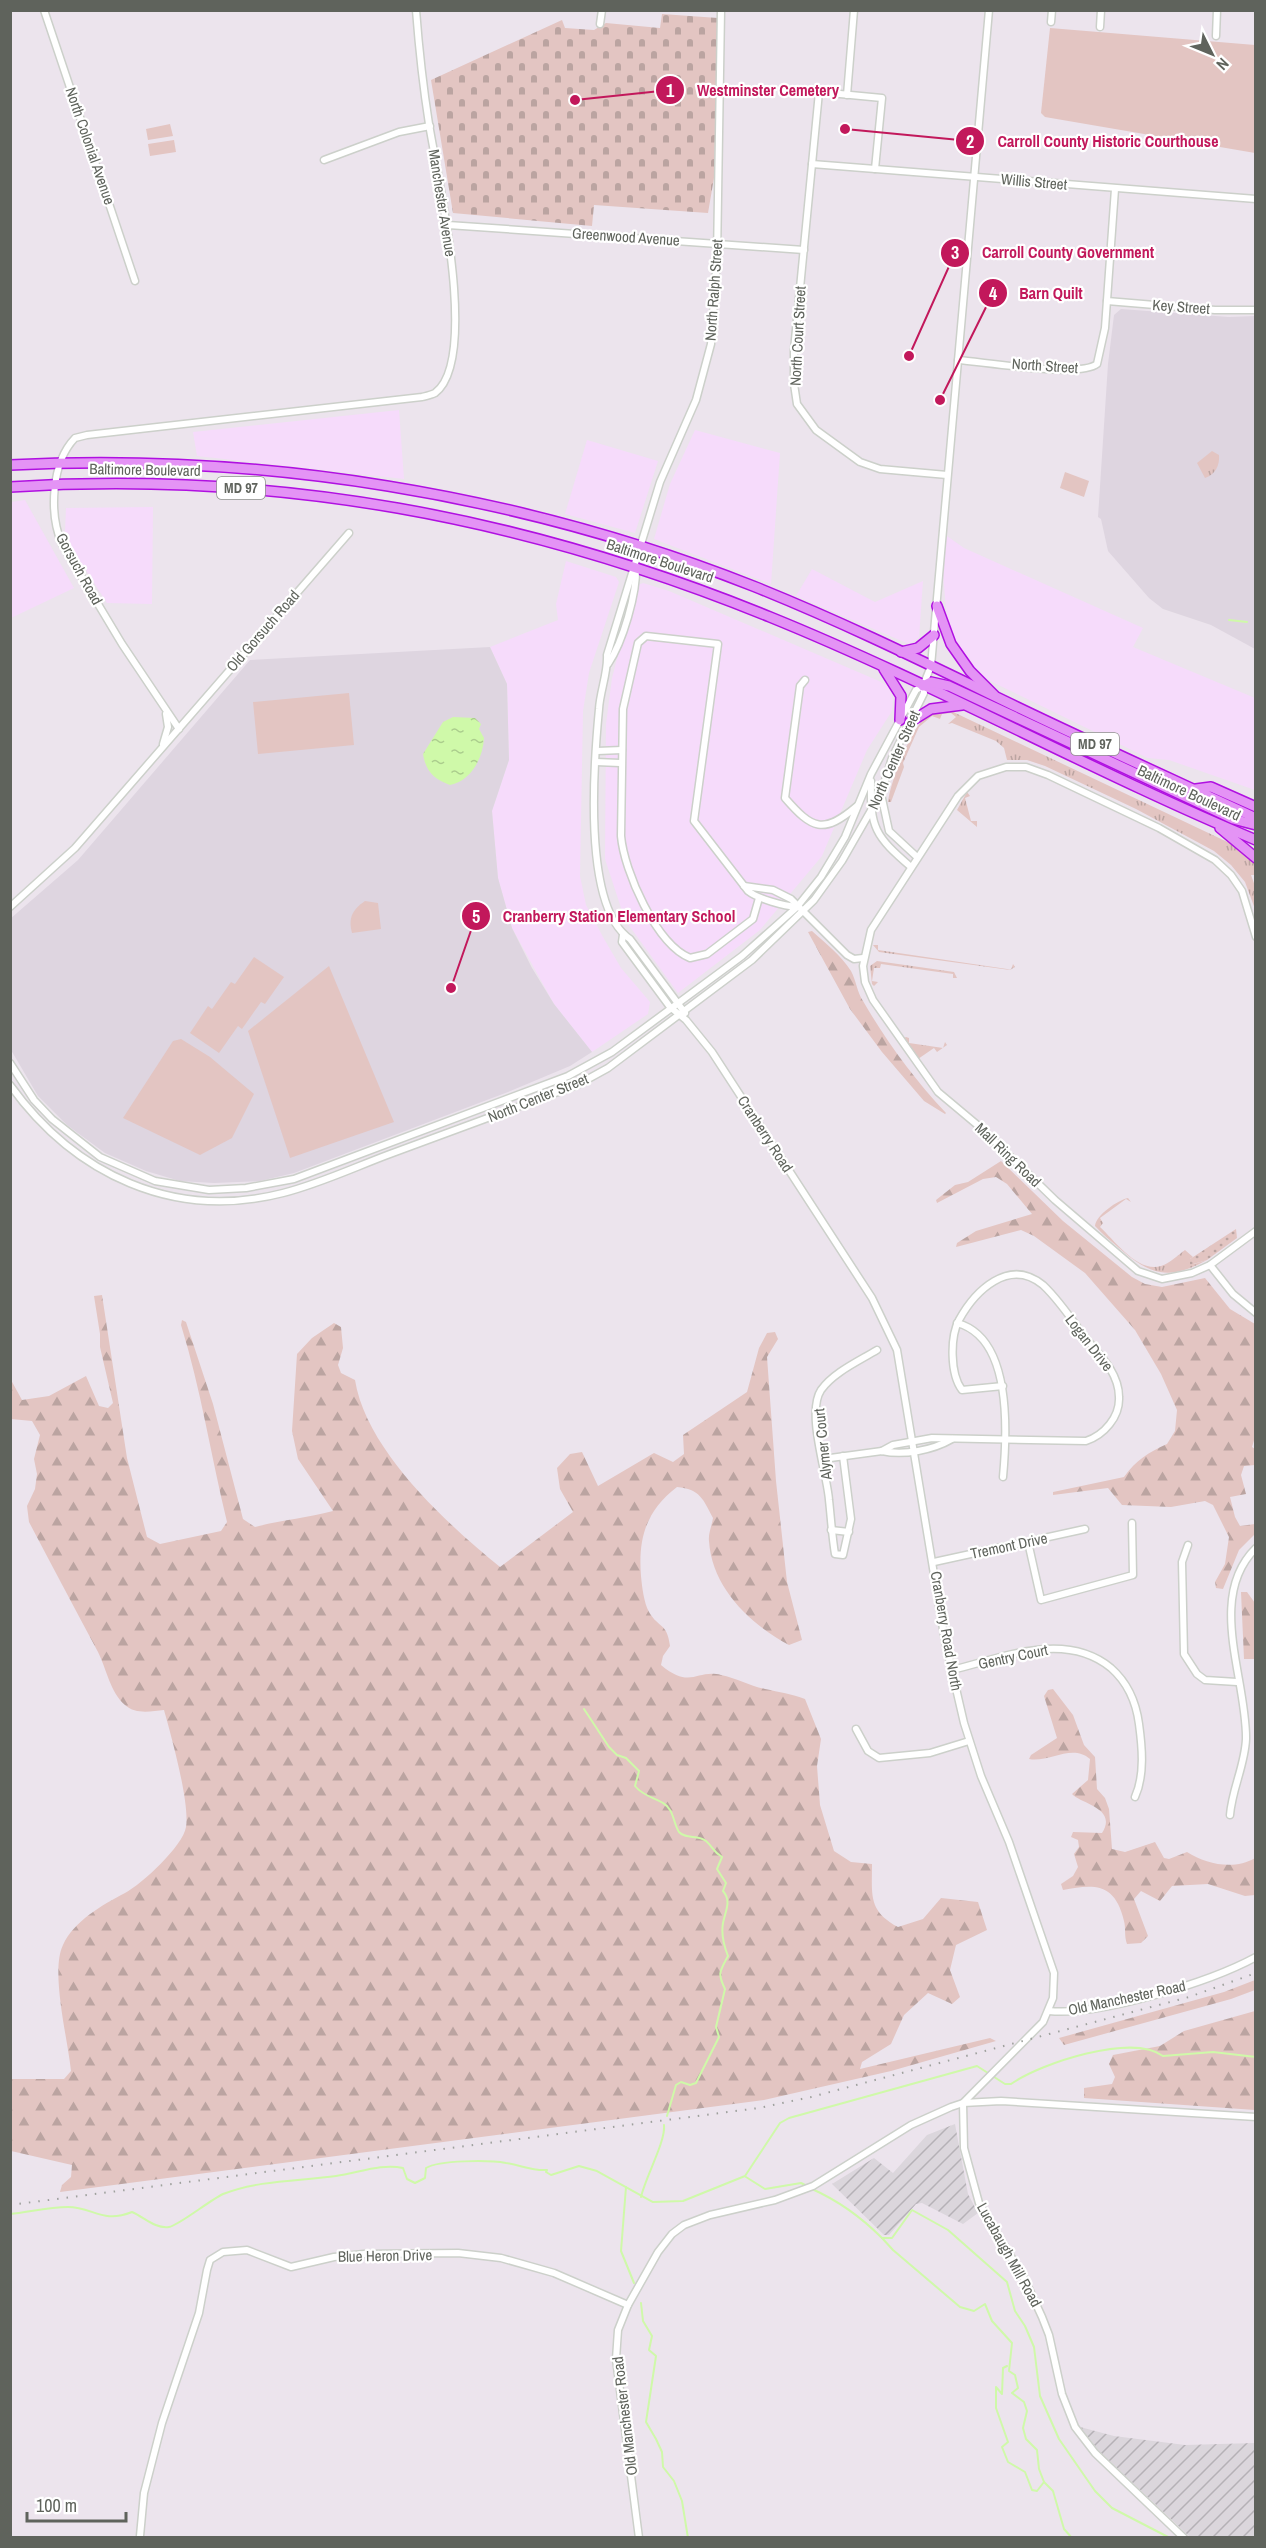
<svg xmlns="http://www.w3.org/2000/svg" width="1266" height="2548" viewBox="0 0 1266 2548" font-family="'Archivo Narrow',sans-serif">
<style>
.commercial{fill:#f6dbfb}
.industrial{fill:url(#industrial-furrows)}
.education{fill:#ded5e0}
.grass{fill:url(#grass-tufts)}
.forest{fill:url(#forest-firs)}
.cemetery{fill:url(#cemetery-stones)}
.park{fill:#e3c5c2}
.garden{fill:url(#garden-dots)}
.water{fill:url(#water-ripples)}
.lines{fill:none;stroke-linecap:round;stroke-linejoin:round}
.stream{stroke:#cff9a9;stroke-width:2}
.minor-casing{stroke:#ccd0ca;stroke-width:9}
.highway-casing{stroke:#b010e1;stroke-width:12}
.minor{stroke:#fff;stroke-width:6}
.highway{stroke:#e493f5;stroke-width:9}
.rail{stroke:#9ea09d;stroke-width:2;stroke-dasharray:1.5 8;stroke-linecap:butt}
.labels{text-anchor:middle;stroke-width:4.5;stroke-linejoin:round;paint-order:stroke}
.shield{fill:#fff;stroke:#8f928d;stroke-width:1.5}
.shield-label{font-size:14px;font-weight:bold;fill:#5f635c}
.street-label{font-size:15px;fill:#5f635c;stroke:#fff}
.leader{fill:none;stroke:#c2185b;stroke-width:2}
.callout-dot{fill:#c2185b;stroke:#fff;stroke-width:2}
.mark-label{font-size:18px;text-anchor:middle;font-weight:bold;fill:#fff}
.callout-label{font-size:16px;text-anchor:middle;font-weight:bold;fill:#c2185b;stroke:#fff;stroke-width:4.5;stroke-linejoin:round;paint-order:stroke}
</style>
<defs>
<pattern id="industrial-furrows" width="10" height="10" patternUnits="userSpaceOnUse" patternTransform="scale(1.5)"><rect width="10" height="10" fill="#dbd6dc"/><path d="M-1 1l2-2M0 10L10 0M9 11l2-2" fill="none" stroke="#b5b1b6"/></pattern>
<pattern id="grass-tufts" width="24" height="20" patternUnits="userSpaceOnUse" patternTransform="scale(1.5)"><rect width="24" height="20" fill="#e3c5c2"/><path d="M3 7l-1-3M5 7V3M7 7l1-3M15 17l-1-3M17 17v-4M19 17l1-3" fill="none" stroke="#bba4a1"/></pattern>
<pattern id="forest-firs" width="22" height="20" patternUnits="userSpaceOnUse" patternTransform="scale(1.5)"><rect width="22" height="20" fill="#e3c5c2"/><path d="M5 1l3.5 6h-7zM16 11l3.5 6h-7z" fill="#bba4a1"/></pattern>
<pattern id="cemetery-stones" width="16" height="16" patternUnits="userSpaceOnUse" patternTransform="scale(1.5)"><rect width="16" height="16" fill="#e3c5c2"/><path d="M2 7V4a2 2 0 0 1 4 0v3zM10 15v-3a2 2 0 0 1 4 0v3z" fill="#bba4a1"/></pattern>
<pattern id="garden-dots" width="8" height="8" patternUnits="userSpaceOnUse" patternTransform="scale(1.5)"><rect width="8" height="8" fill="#e3c5c2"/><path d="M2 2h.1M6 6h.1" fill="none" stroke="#bba4a1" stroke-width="1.8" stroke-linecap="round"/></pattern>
<pattern id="water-ripples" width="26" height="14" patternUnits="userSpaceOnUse" patternTransform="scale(1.5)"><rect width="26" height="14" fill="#cff9a9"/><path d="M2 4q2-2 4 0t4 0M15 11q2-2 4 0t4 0" fill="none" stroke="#abcd8d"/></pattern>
</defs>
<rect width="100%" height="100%" fill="#ece4ed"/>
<g class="commercial">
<path d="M399 410 404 479 197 456 193 432Z"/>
<path d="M695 430 780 453 771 584 654 539 670 484Z"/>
<path d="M587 440 658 461 635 533 565 514Z"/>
<path d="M25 500 74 588 11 618V502Z"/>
<path d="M153 507 152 604 107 603 72 549 65 532 66 508Z"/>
<path d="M944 534 964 548 1143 628 1133 647 1255 698V790L1169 760 1148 758 984 678 969 667 948 631 941 551Z"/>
<path d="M566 561 616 577 619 582 589 673 583 711 580 876 586 905 603 937 621 968 650 1002 648 1014 592 1052 554 1004 512 928 498 878 492 811 509 760 507 684 490 647 558 620 556 604Z"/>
<path d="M812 569 875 602 923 581 919 638 909 644 796 596Z"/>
<path d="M643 583 669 591 879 681 889 687 893 699 892 711 867 750 822 856 760 930 678 993 625 920 605 859 606 724 612 678 633 597 638 585Z"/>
</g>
<g class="industrial">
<path d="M955 2124 968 2194 978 2213 963 2224 922 2203 916 2204 889 2235H884L832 2184 874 2158 893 2173 927 2135Z"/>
<path d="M1080 2427 1114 2436 1185 2445 1255 2443V2537H1190L1099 2451Z"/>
</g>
<g class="education">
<path d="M1121 309 1229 317 1255 316V649L1211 625 1163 609 1149 598 1108 551 1101 519 1098 517 1108 364 1114 315Z"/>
<path d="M490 647 507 684 509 760 492 811 498 878 512 928 532 968 554 1004 592 1052 570 1066 508 1092 294 1173 260 1181 214 1183 180 1181 146 1171 105 1153 67 1125 38 1096 11 1050 10 919 78 860 250 660Z"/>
</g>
<g class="grass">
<path d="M1212 451 1219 455C1220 465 1215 475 1205 478L1197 463Z"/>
<path d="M949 710 1238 847 1255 863V875H1251L1255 886V909L1245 882 1231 865 1214 851 1136 809 1045 766 1027 760H1007L1004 748 996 741 952 723 948 724 956 717 951 713 942 714 940 719 932 716 919 727 903 763 904 767 891 802H888C890 783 910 731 924 719 932 712 938 711 949 710Z"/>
<path d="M967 792 970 796 965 798 971 821H977V827L957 810Z"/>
<path d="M873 945H878V950L1007 969 1011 970 1013 964 1015 967 1010 970 879 952Z"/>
<path d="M877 961 954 972 957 978H953V974L881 964 880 968H874L872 981 878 982 874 986 872 984 870 966Z"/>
<path d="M906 1037 909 1038V1043L943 1048 945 1042 947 1045 937 1052 934 1048 918 1059 904 1038Z"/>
<path d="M1128 1198 1131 1202 1126 1199 1100 1218 1103 1223 1100 1227C1115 1241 1138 1273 1161 1266 1170 1263 1178 1255 1185 1250L1193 1257 1190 1259 1194 1264 1207 1260C1169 1281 1150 1275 1119 1248 1111 1241 1102 1234 1095 1226 1096 1215 1118 1200 1128 1198Z"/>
</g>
<g class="forest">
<path d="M812 931C825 943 841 955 851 971 856 980 857 992 863 1001 886 1041 914 1079 946 1113L945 1114 924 1101 882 1052 850 1009 808 932Z"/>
<path d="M1001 1161 1063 1221 1132 1277 1145 1284 1162 1287 1205 1278 1230 1309 1255 1324 1256 1434 1252 1447 1255 1449V1465L1244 1466 1241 1475 1246 1494 1230 1497 1235 1517 1240 1526 1255 1524V1534L1239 1550 1223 1589 1216 1588 1215 1582 1225 1564 1229 1537 1213 1505 1205 1501 1171 1507 1122 1505 1108 1488 1053 1495V1492L1124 1477C1136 1460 1149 1452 1167 1444L1175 1431 1177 1410 1161 1374 1135 1330 1085 1273 1034 1236 1021 1230 956 1247 957 1243 976 1231 1032 1214 1007 1184 996 1177 983 1179 937 1203 936 1200 955 1185 968 1182Z"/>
<path d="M102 1295 127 1458 147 1537 160 1544 221 1531 227 1522C211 1457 201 1389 181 1325L182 1320 186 1322 213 1404 243 1519 255 1527C281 1520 307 1518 333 1511L298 1459 292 1431 297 1354 312 1338 334 1323 341 1327 343 1348 338 1365 341 1373 355 1380C366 1450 447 1524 500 1567L573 1512 560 1489 557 1468 570 1454 582 1452 598 1486 654 1453 673 1462 684 1454 683 1435 747 1392 759 1348 767 1333 775 1332 778 1339 767 1357 776 1481 787 1582 802 1640 789 1645C750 1624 712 1588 709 1541 708 1534 712 1525 713 1518 703 1499 700 1489 677 1487 646 1511 638 1538 641 1576 642 1587 644 1603 649 1612 659 1629 667 1622 670 1646L663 1656 661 1665C691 1690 696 1669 721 1675 736 1678 750 1686 765 1689 779 1692 792 1694 805 1699L821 1739 817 1766 820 1805 834 1851 851 1862 872 1864C872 1895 868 1911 898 1927L923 1919 941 1898 978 1902 987 1930 956 1945 950 1970 960 1997 952 2004 928 1993 904 2015 891 2044 862 2062 860 2069 990 2038 996 2041 891 2071 764 2100 60 2192 62 2185 71 2177 72 2165 11 2151V2079H64L71 2071C68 2040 50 1971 63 1945 74 1921 102 1905 125 1893 142 1884 183 1846 186 1827 190 1803 171 1735 164 1710 152 1711 136 1715 125 1705 110 1692 107 1670 98 1652 75 1609 52 1566 29 1522L27 1506 35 1489 37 1474 34 1459 40 1435 32 1421 11 1419V1380L22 1400 49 1396 86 1376 99 1406 108 1408 113 1403 100 1347V1334L94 1296Z"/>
<path d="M1241 1592H1247L1255 1603V1659H1244Z"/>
<path d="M1053 1689 1073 1715 1084 1745 1095 1757 1097 1789 1105 1798 1109 1809 1112 1849 1125 1852 1155 1842 1164 1858 1169 1859 1187 1852C1207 1865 1235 1870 1255 1858V1895L1245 1896 1208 1884 1172 1886 1160 1901 1141 1891 1134 1899 1148 1936 1141 1943 1127 1944C1124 1936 1126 1928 1124 1921 1115 1883 1095 1884 1063 1890L1061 1884 1073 1876 1078 1867 1074 1854 1079 1847 1078 1840 1071 1837 1073 1832 1102 1833C1118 1808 1081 1804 1072 1794L1088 1780 1090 1759C1072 1743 1049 1763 1029 1759L1031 1755 1057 1738 1044 1696 1048 1690Z"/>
<path d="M1255 1980V1990L1231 1999 1064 2045 1059 2038 1224 1992Z"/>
<path d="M1255 2011V2110L1084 2098V2088L1112 2084 1115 2077 1109 2064 1113 2055 1160 2046 1184 2031Z"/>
</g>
<path class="cemetery" d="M662 14 718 18 714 178 708 213 594 205 592 226 453 213 431 80 562 20 565 28 594 30 606 23 660 28Z"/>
<g class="park">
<path d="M1050 28 1255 45V153L1045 117 1041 113Z"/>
<path d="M170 124 173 136 148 140 146 129Z"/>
<path d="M174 140 176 152 150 156 148 144Z"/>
<path d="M1065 472 1089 481 1084 497 1060 488Z"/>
<path d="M349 693 354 745 258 754 253 702Z"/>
<path d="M365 901 378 903 381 929 352 933C348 918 352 910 365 901Z"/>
<path d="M254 957 284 977 265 1004 261 1002 242 1029 238 1026 219 1053 190 1033 208 1006 212 1009 231 982 235 984Z"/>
<path d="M329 966 394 1122 290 1158 248 1031Z"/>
<path d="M181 1039 210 1057 254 1094 232 1138 200 1155 123 1118 173 1041Z"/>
</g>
<path class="garden" d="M1236 1229 1237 1238 1207 1260 1190 1265V1259Z"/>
<path class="water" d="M453 717 475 718 481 724 479 729 484 738C483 758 471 781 450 785 434 779 426 772 423 754L443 722Z"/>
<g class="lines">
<g class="stream">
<path d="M1229 620 1247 622"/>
<path d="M584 1709 609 1747 617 1755 626 1758 639 1771 635 1786C643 1796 653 1797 663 1803 674 1809 673 1823 679 1832 686 1840 698 1834 706 1841 713 1847 713 1852 722 1857L717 1869 726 1883 723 1891C732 1901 725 1912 723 1923 721 1934 724 1946 728 1956 720 1971 717 1973 725 1989L716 2027 719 2037 696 2083 690 2085 681 2082 676 2085 667 2116"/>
<path d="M746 2177 765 2189 801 2183 807 2186"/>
<path d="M626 2187 621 2251 634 2283"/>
<path d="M812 2189C839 2201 861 2217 882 2238H892L912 2210 948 2230 1007 2282 1015 2311 1025 2326 1034 2347 1040 2396 1059 2439 1095 2491 1112 2508 1170 2538"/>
<path d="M641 2197C645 2178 666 2141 664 2125"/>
<path d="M10 2214C29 2212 49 2207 68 2207 93 2207 102 2224 132 2212 144 2217 155 2229 169 2227 178 2226 210 2200 223 2194 258 2180 300 2181 336 2176 358 2173 382 2163 403 2168L407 2179 415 2183 425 2178 426 2168C439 2160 489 2160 506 2163 521 2165 531 2171 547 2170L546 2172 551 2175 579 2166 597 2171 653 2202 683 2201 745 2176 780 2123 789 2118 977 2066 1005 2084H1011C1041 2063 1132 2033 1163 2056L1213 2052 1256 2057"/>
<path d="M882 2238 893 2250 960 2307 974 2311 985 2304 992 2321 1012 2343 1009 2371 1015 2375 1018 2388 1012 2393 1024 2402 1027 2411 1023 2428 1026 2439 1037 2450 1039 2469 1044 2482 1053 2491 1064 2529 1072 2538"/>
<path d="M641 2303 643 2321 652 2336 649 2350 656 2356 646 2422 656 2439 662 2452 663 2467 674 2481 682 2501 688 2538"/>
<path d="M1007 2366 1003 2368 1002 2394 996 2387V2408L1008 2442 1002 2447 1008 2462 1025 2472 1032 2490 1037 2491 1044 2482"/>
</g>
<g class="minor-casing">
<g id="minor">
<path d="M44 10 135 281"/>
<path d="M1051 22 1052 10"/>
<path d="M600 24 602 10"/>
<path d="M1100 27 1101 10"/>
<path d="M1216 36 1217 10"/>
<path d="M847 95 854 10"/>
<path d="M324 160 399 132 430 126"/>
<path d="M812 164 1256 199"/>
<path d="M875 169 882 98 819 92 794 350V384L797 404 816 430 860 462 880 469 947 475"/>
<path d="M448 225 804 250"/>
<path d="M1107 301 1215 310H1256"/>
<path d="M958 360C985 362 1079 378 1097 364L1105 328 1115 189"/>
<path d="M608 664C623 642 637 593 636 567"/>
<path d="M805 680 800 686 785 798C812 829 823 835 857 806"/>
<path d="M179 729 122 644 62 544C49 514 51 463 75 438L87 435 422 397C426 396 431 395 435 393 480 360 437 174 429 124 423 86 419 49 416 10"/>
<path d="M163 744 168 727 166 714"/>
<path d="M597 751 622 750"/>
<path d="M596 762 620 763"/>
<path d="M871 781C870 828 875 836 911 867"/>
<path d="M881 794 889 831 917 857"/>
<path d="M744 886 773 890 791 899 847 955 854 959 863 958"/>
<path d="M759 898 753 919 707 954 690 958C656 944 624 871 621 836L623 709 638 643 646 636 718 644 694 821 748 891C758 899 784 906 797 907"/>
<path d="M10 907 75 848 349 533"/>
<path d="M623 935 622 942 670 1007 686 1020 712 1052 872 1298 897 1350 945 1641 964 1723 981 1776 1009 1842 1054 1973 1053 1998 1043 2022 963 2103 964 2148 979 2203 1025 2280 1042 2317 1049 2335 1062 2394 1075 2427 1095 2453 1184 2538"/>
<path d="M1256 937 1242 891 1231 875 1215 860 1159 828 1048 775 1026 767H1006L978 776 958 796 871 930 863 966 865 982 873 1000 938 1092 981 1128 1055 1200 1138 1271 1162 1279 1192 1273 1210 1265 1256 1231"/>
<path d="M685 1013 630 939C582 907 594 761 599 709 600 691 608 673 607 655L660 482 696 400 711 344 717 258 721 10"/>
<path d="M10 1063 34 1100 52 1119 100 1157 155 1181 209 1190 246 1188 294 1179 568 1076 612 1052 742 956 797 907 821 877 845 837 871 774 916 690 923 686"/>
<path d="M10 1085C75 1175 174 1221 283 1193 319 1184 355 1167 390 1154 452 1131 515 1108 577 1085L608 1068 752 960 814 900 842 861 881 793 892 758 924 693 923 686 931 666 989 10"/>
<path d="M1210 1265 1233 1294 1256 1313"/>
<path d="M957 1323C1013 1338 1007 1434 1003 1477"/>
<path d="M882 1451 893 1445 932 1438 1086 1441C1104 1435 1120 1417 1119 1397 1119 1372 1098 1353 1083 1335 1071 1318 1058 1299 1043 1285 1009 1257 975 1291 959 1320 950 1337 950 1374 962 1390L1003 1386"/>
<path d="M843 1456 851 1519 843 1555 835 1554C832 1536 831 1518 829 1500 827 1473 806 1413 821 1390 834 1372 859 1361 877 1350"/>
<path d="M823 1459 882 1451C904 1456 933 1450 952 1439"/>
<path d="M831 1530 849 1532"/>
<path d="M1028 1542 1041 1600 1133 1575 1132 1523"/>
<path d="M1188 1545 1182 1562 1184 1654 1197 1674 1205 1680 1237 1682"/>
<path d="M934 1562 1085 1529"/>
<path d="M952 1670C1002 1658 1065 1630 1111 1668 1128 1683 1136 1701 1139 1724 1142 1746 1145 1775 1135 1797"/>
<path d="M856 1729 868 1751 879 1758 930 1753 969 1741"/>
<path d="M1230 1815C1232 1789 1245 1765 1246 1739 1247 1679 1206 1597 1256 1548"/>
<path d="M1049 2011C1100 2016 1210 1982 1256 1957"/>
<path d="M140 2536 144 2493 162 2423 199 2313 207 2270 210 2260 223 2252 247 2250 291 2267 334 2257 364 2254 458 2253 501 2258 554 2273 628 2305"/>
<path d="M639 2538 616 2359 618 2330 628 2305 658 2252 672 2234 684 2225 710 2215 775 2200 813 2186 911 2125 951 2107 963 2103 1001 2101 1256 2117"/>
</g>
</g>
<g class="highway-casing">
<g id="highway">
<path d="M10 465C261 452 520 494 753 586 843 622 930 665 1017 707 1096 745 1176 781 1256 818"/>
<path d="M10 487C276 470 525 517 770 617 935 684 1091 771 1256 840"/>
<path d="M937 606 951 644 970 671 994 695"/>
<path d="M901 652 918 648 934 635"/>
<path d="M884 669 901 696 900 720"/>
<path d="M923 686 931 682 949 686 1233 819 1256 825"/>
<path d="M910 722 931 709 962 705"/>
<path d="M1196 789 1211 787 1256 807"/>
<path d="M1220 828 1256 858"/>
</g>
</g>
<use href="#minor" class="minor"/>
<use href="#highway" class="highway"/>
<path class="rail" d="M10 2205 759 2108 811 2097 1189 1997 1256 1973"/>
</g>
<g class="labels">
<g class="shield">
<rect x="217" y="477" width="48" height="22" rx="4.5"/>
<rect x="1071" y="733" width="48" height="22" rx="4.5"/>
</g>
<g class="shield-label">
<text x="241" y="493">MD 97</text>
<text x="1095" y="749">MD 97</text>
</g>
<g class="street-label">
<text transform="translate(90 146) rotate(71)" y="5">North Colonial Avenue</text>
<text transform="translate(1034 182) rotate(5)" y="5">Willis Street</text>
<text transform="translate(442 203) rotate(81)" y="5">Manchester Avenue</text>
<text transform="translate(626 237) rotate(4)" y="5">Greenwood Avenue</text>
<text transform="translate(714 290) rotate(-86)" y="5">North Ralph Street</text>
<text transform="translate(1181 307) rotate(4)" y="5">Key Street</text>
<text transform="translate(798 336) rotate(-87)" y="5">North Court Street</text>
<text transform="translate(1045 366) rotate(4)" y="5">North Street</text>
<text transform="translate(145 470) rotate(1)" y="5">Baltimore Boulevard</text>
<text transform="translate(660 561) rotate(18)" y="5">Baltimore Boulevard</text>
<text transform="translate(79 569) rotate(61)" y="5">Gorsuch Road</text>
<text transform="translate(263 631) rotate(-49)" y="5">Old Gorsuch Road</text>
<text transform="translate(894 760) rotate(-66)" y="5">North Center Street</text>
<text transform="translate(1189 793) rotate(25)" y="5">Baltimore Boulevard</text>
<text transform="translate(538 1098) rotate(-22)" y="5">North Center Street</text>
<text transform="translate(765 1134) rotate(57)" y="5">Cranberry Road</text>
<text transform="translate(1008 1155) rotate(44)" y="5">Mall Ring Road</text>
<text transform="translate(1089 1343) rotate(52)" y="5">Logan Drive</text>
<text transform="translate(823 1444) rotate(-96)" y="5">Alymer Court</text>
<text transform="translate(1009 1546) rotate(-12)" y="5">Tremont Drive</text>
<text transform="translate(946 1631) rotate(80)" y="5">Cranberry Road North</text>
<text transform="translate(1013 1657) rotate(-12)" y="5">Gentry Court</text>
<text transform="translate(1127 1998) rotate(-12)" y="5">Old Manchester Road</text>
<text transform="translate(1009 2255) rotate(61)" y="5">Lucabaugh Mill Road</text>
<text transform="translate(385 2256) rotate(-1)" y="5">Blue Heron Drive</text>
<text transform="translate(625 2416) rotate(-97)" y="5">Old Manchester Road</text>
</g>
</g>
<path class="leader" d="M575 100L670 90M845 129L970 141M909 356L955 253M940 400L993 293M451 988L476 916"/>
<g class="callout-dot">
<circle cx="575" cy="100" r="6"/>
<circle cx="845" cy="129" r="6"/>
<circle cx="909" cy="356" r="6"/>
<circle cx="940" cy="400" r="6"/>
<circle cx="451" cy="988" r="6"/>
<circle cx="670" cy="90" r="15"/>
<circle cx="970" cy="141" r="15"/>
<circle cx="955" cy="253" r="15"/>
<circle cx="993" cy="293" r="15"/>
<circle cx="476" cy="916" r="15"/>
</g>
<g class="mark-label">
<text x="670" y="97">1</text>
<text x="970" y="148">2</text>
<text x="955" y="259">3</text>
<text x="993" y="300">4</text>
<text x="476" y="923">5</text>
</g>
<g class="callout-label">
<text x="768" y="96">Westminster Cemetery</text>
<text x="1108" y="147">Carroll County Historic Courthouse</text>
<text x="1068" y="258">Carroll County Government</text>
<text x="1051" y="299">Barn Quilt</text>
<text x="619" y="922">Cranberry Station Elementary School</text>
</g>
<rect width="1266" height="2548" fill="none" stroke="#5f635c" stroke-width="24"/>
<g transform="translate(1212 54) rotate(133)" stroke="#ffffff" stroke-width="4.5" paint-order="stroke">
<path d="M0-4.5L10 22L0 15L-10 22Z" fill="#5f635c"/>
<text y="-9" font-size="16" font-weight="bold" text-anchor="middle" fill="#5f635c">N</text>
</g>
<path d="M27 2512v9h99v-9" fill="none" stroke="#5f635c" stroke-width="3"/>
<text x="36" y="2512" font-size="18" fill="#5f635c" stroke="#ffffff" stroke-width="4.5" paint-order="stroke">100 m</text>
</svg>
